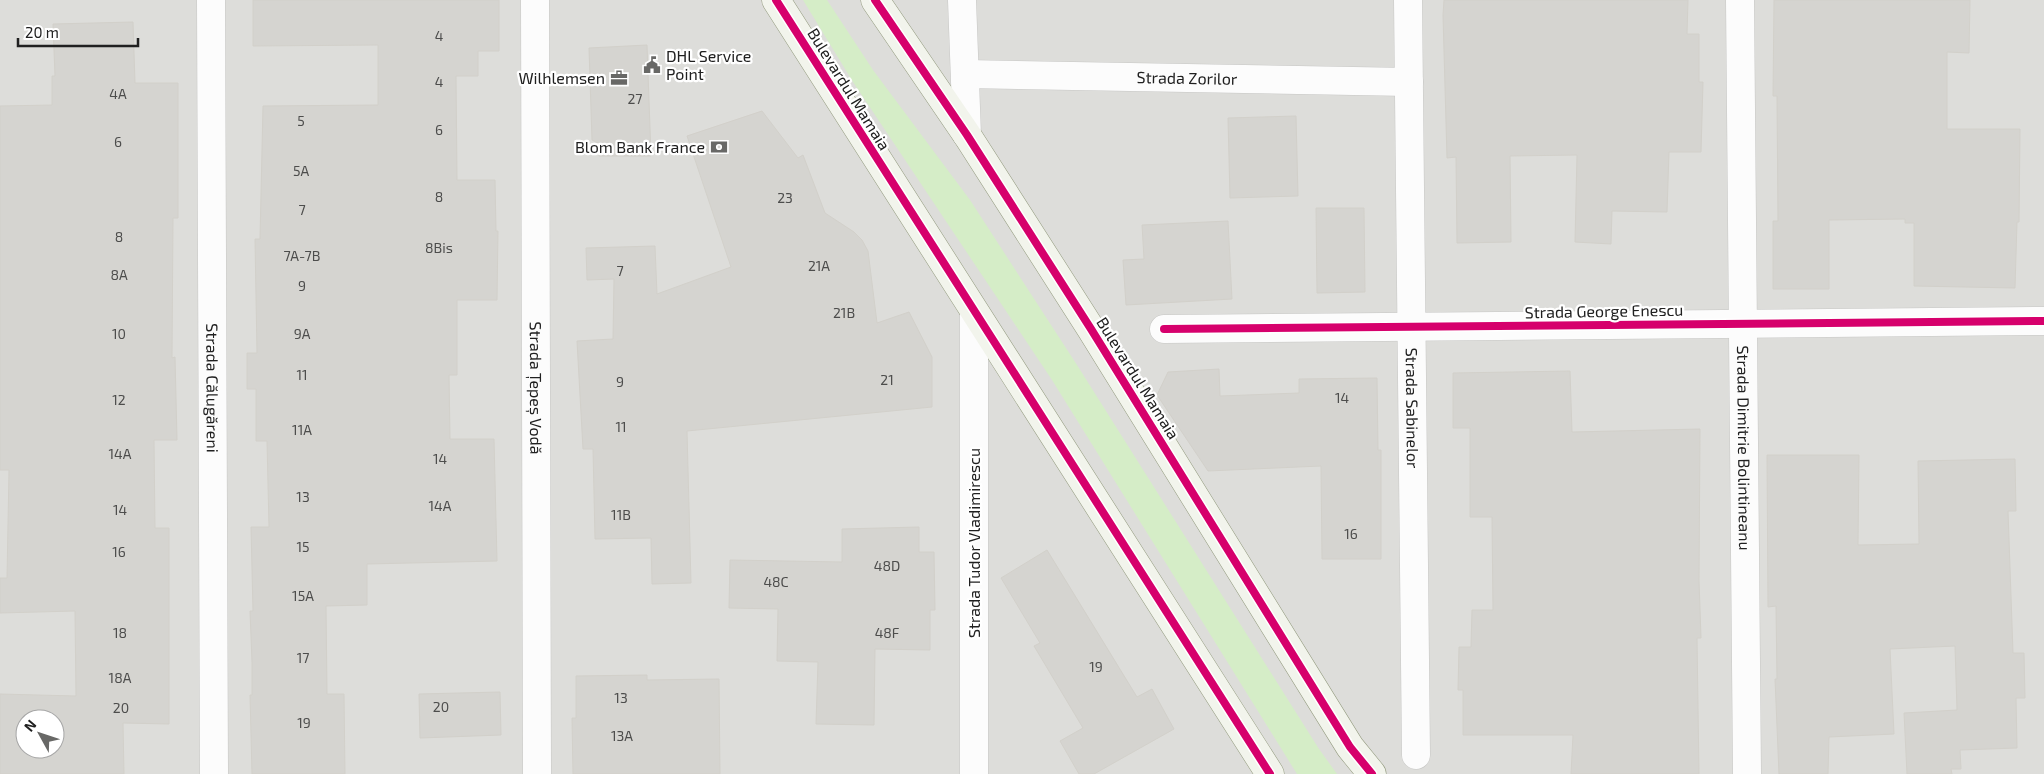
<svg xmlns="http://www.w3.org/2000/svg" width="2044" height="774" viewBox="0 0 2044 774" font-family="'Exo 2',sans-serif">
<style>
.residential{fill:#ddddda;fill-rule:evenodd}
.grass{fill:#d5edc7}
.building{fill:#d5d4d0;stroke:#d2d0ca;fill-rule:evenodd}
.lines{fill:none;stroke-linecap:round;stroke-linejoin:round}
.minor-casing{stroke:#c7c7c5;stroke-width:29}
.secondary-casing{stroke:#939a7f;stroke-width:29}
.minor{stroke:#fcfcfc;stroke-width:28}
.secondary{stroke:#f2f4ec;stroke-width:28}
.cycleway-casing{stroke:#fff;stroke-width:11}
.cycleway{stroke:#d6006c;stroke-width:8}
.labels{text-anchor:middle;stroke-width:4.5;stroke-linejoin:round;paint-order:stroke}
.number-label{font-size:14px;fill:#4d4d4c}
.poi-label{font-size:16px;fill:#202020;stroke:#fff;text-anchor:end}
.street-label{font-size:16px;fill:#202020;stroke:#fff}
</style>
<rect width="100%" height="100%" fill="#eeeee9"/>
<path class="residential" d="M0 0H2044V774H0ZM25 719H55V749H25Z"/>
<path class="grass" d="M803 0H827L873 70 970 200 1077 365 1319 749 1337 774H1297L1052 380 853 82Z"/>
<g class="building">
<path d="M253 0H499V51H478V76H456L457 180H495L496 231H498L497 300H457V375H449L450 439H494L497 561 367 564V605L326 606 327 694H344L345 774H252L250 695H252V662L250 611H253L251 527H269L267 441H256V389H247V353H257L255 239H260L263 106 378 105V45L253 46Z"/>
<path d="M1444 0H1688L1687 34H1699V82H1703L1701 152H1669L1667 212 1612 211 1611 244 1575 242 1577 155 1510 156 1511 242 1457 243 1456 157 1447 158 1443 15Z"/>
<path d="M1774 0H1970L1969 53 1947 52V129H2020L2019 222H2017L2015 288 1914 286V223H1905V219L1829 220V289H1773V221H1778L1777 96H1773Z"/>
<path d="M133 22 135 83H178V218H173L172 358 175 357 177 440H154L155 528H169V724L123 723 124 774H0V694L76 696 75 611 0 613V578H7L9 470H0V106L52 105V76H55L53 24ZM25 719H55V749H25Z"/>
<path d="M647 45 651 156H599L600 144 592 140 589 48Z"/>
<path d="M762 111 798 158 803 155 825 213 854 232 862 240 868 251 877 323 909 312 932 357V407L687 431 691 583 652 584 651 538 595 539 593 449H583L577 341 613 339 614 279 587 280 586 248 655 246 657 294 731 267 687 136Z"/>
<path d="M1296 116 1298 196 1230 198 1228 118Z"/>
<path d="M1316 208H1364L1365 292 1317 293Z"/>
<path d="M1228 221 1232 299 1126 305 1123 260 1144 259 1142 225Z"/>
<path d="M1219 369 1220 396 1299 393V379L1377 378 1378 450H1381V559H1322L1321 466 1208 471 1157 395 1168 372Z"/>
<path d="M1570 371 1572 432 1700 429 1699 581 1701 638H1697L1699 774H1571L1573 735H1463V690H1458L1459 647H1471L1472 610H1493L1492 517H1470V428H1453V373Z"/>
<path d="M1767 455H1859L1858 545 1919 544 1918 461 2015 459 2016 511H2008L2013 653H2024L2025 698H2016L2017 748 1960 750 1961 769H1951L1952 774H1907L1904 713 1957 710 1955 646 1890 649 1894 734 1829 737 1828 774H1779L1775 679H1777L1776 606 1768 607Z"/>
<path d="M919 527V552H934L935 610H930V650L875 649 874 725 816 724 818 662 777 661 778 609 729 608 730 560 842 562V529Z"/>
<path d="M1047 550 1137 697 1152 689 1174 729 1094 774H1079L1060 741 1083 728 1034 646 1040 643 1001 578Z"/>
<path d="M647 675V680L719 679 720 774H573L572 718H576V676Z"/>
<path d="M500 692 501 735 420 738 419 694Z"/>
</g>
<g class="lines">
<g class="minor-casing">
<g id="minor">
<path id="s1" d="M211 0 214 774"/>
<path id="s2" d="M535 0 537 774"/>
<path d="M962 0 967 135"/>
<path id="s3" d="M1408 0 1416 755"/>
<path id="s4" d="M1740 0 1747 774"/>
<path id="s5" d="M965 74 1409 82"/>
<path d="M974 312V774"/>
<path d="M1164 329 2044 321"/>
</g>
</g>
<g class="secondary-casing">
<g id="secondary">
<path d="M776 0 1270 774"/>
<path d="M875 0 967 135 1091 329 1350 747 1372 774"/>
</g>
</g>
<use href="#minor" class="minor"/>
<use href="#secondary" class="secondary"/>
<g class="cycleway-casing">
<g id="cycleway">
<path d="M776 0 1270 774"/>
<path d="M875 0 967 135 1091 329 1350 747 1372 774"/>
<path d="M1164 329 2044 321"/>
</g>
</g>
<use href="#cycleway" class="cycleway"/>
</g>
<defs>
<g id="civic-bare" transform="scale(1.35)"><path d="M-.6-6.5H3V-4.5H.6V-3L4-1V1h2V6H-6V1h2V-1L-.6-3ZM-1.2 2.5V6h2.4V2.5Z" fill="#686866" stroke="#fff" stroke-width="2.5" paint-order="stroke"/></g>
<g id="office-bare" transform="scale(1.35)"><path d="M-6-3h4V-5.5h4V-3h4V5H-6ZM-1-4.5V-3h2v-1.5ZM-6 0V1H6V0Z" fill="#686866" stroke="#fff" stroke-width="2.5" paint-order="stroke"/></g>
<g id="bank-bare" transform="scale(1.35)"><path d="M-6-4H6V4H-6ZM0-2.3a2.3 2.3 0 1 0 0 4.6a2.3 2.3 0 1 0 0-4.6Z" fill="#686866" stroke="#fff" stroke-width="2.5" paint-order="stroke"/></g>
</defs>
<g fill-rule="evenodd">
<use href="#civic-bare" x="652" y="65"/>
<use href="#office-bare" x="619" y="78"/>
<use href="#bank-bare" x="719" y="147"/>
</g>
<g class="labels">
<g class="number-label">
<text x="439" y="41">4</text>
<text x="439" y="87">4</text>
<text x="118" y="99">4A</text>
<text x="635" y="104">27</text>
<text x="301" y="126">5</text>
<text x="439" y="135">6</text>
<text x="118" y="147">6</text>
<text x="301" y="176">5A</text>
<text x="439" y="202">8</text>
<text x="785" y="203">23</text>
<text x="302" y="215">7</text>
<text x="119" y="242">8</text>
<text x="439" y="253">8Bis</text>
<text x="302" y="261">7A-7B</text>
<text x="819" y="271">21A</text>
<text x="620" y="276">7</text>
<text x="119" y="280">8A</text>
<text x="302" y="291">9</text>
<text x="844" y="318">21B</text>
<text x="119" y="339">10</text>
<text x="302" y="339">9A</text>
<text x="302" y="380">11</text>
<text x="887" y="385">21</text>
<text x="620" y="387">9</text>
<text x="1342" y="403">14</text>
<text x="119" y="405">12</text>
<text x="621" y="432">11</text>
<text x="302" y="435">11A</text>
<text x="120" y="459">14A</text>
<text x="440" y="464">14</text>
<text x="303" y="502">13</text>
<text x="440" y="511">14A</text>
<text x="120" y="515">14</text>
<text x="621" y="520">11B</text>
<text x="1351" y="539">16</text>
<text x="303" y="552">15</text>
<text x="119" y="557">16</text>
<text x="887" y="571">48D</text>
<text x="776" y="587">48C</text>
<text x="303" y="601">15A</text>
<text x="120" y="638">18</text>
<text x="887" y="638">48F</text>
<text x="303" y="663">17</text>
<text x="1096" y="672">19</text>
<text x="120" y="683">18A</text>
<text x="621" y="703">13</text>
<text x="441" y="712">20</text>
<text x="121" y="713">20</text>
<text x="304" y="728">19</text>
<text x="622" y="741">13A</text>
</g>
<g class="poi-label">
<text x="666" y="62" text-anchor="start">DHL Service<tspan x="666" dy="18">Point</tspan></text>
<text x="605" y="84">Wilhlemsen</text>
<text x="705" y="153">Blom Bank France</text>
</g>
<g class="street-label">
<text dy="6" stroke="none"><textPath href="#s5" startOffset="222">Strada Zorilor</textPath></text>
<text transform="translate(849 89) rotate(58)" y="6">Bulevardul Mamaia</text>
<text transform="translate(1604 311) rotate(-1)" y="6">Strada George Enescu</text>
<text transform="translate(1138 378) rotate(58)" y="6">Bulevardul Mamaia</text>
<text dy="6" stroke="none"><textPath href="#s1" startOffset="388">Strada Călugăreni</textPath></text>
<text dy="6" stroke="none"><textPath href="#s2" startOffset="388">Strada Țepeș Vodă</textPath></text>
<text dy="6" stroke="none"><textPath href="#s3" startOffset="408">Strada Sabinelor</textPath></text>
<text dy="6" stroke="none"><textPath href="#s4" startOffset="448">Strada Dimitrie Bolintineanu</textPath></text>
<text transform="translate(974 543) rotate(-90)" y="6">Strada Tudor Vladimirescu</text>
</g>
</g>
<g transform="translate(40 734) rotate(310)"><circle r="24" fill="#ffffff" stroke="#a6a6a6"/>
<path d="M0-4L9 19L0 12L-9 19Z" fill="#686866"/>
<text y="-8" font-size="14" font-weight="bold" text-anchor="middle" fill="#202020">N</text>
</g>
<path d="M18 38v8h120v-8" fill="none" stroke="#202020" stroke-width="2.5"/>
<text x="25" y="38" font-size="15" fill="#202020" stroke="#ffffff" stroke-width="4" paint-order="stroke">20 m</text>
</svg>
